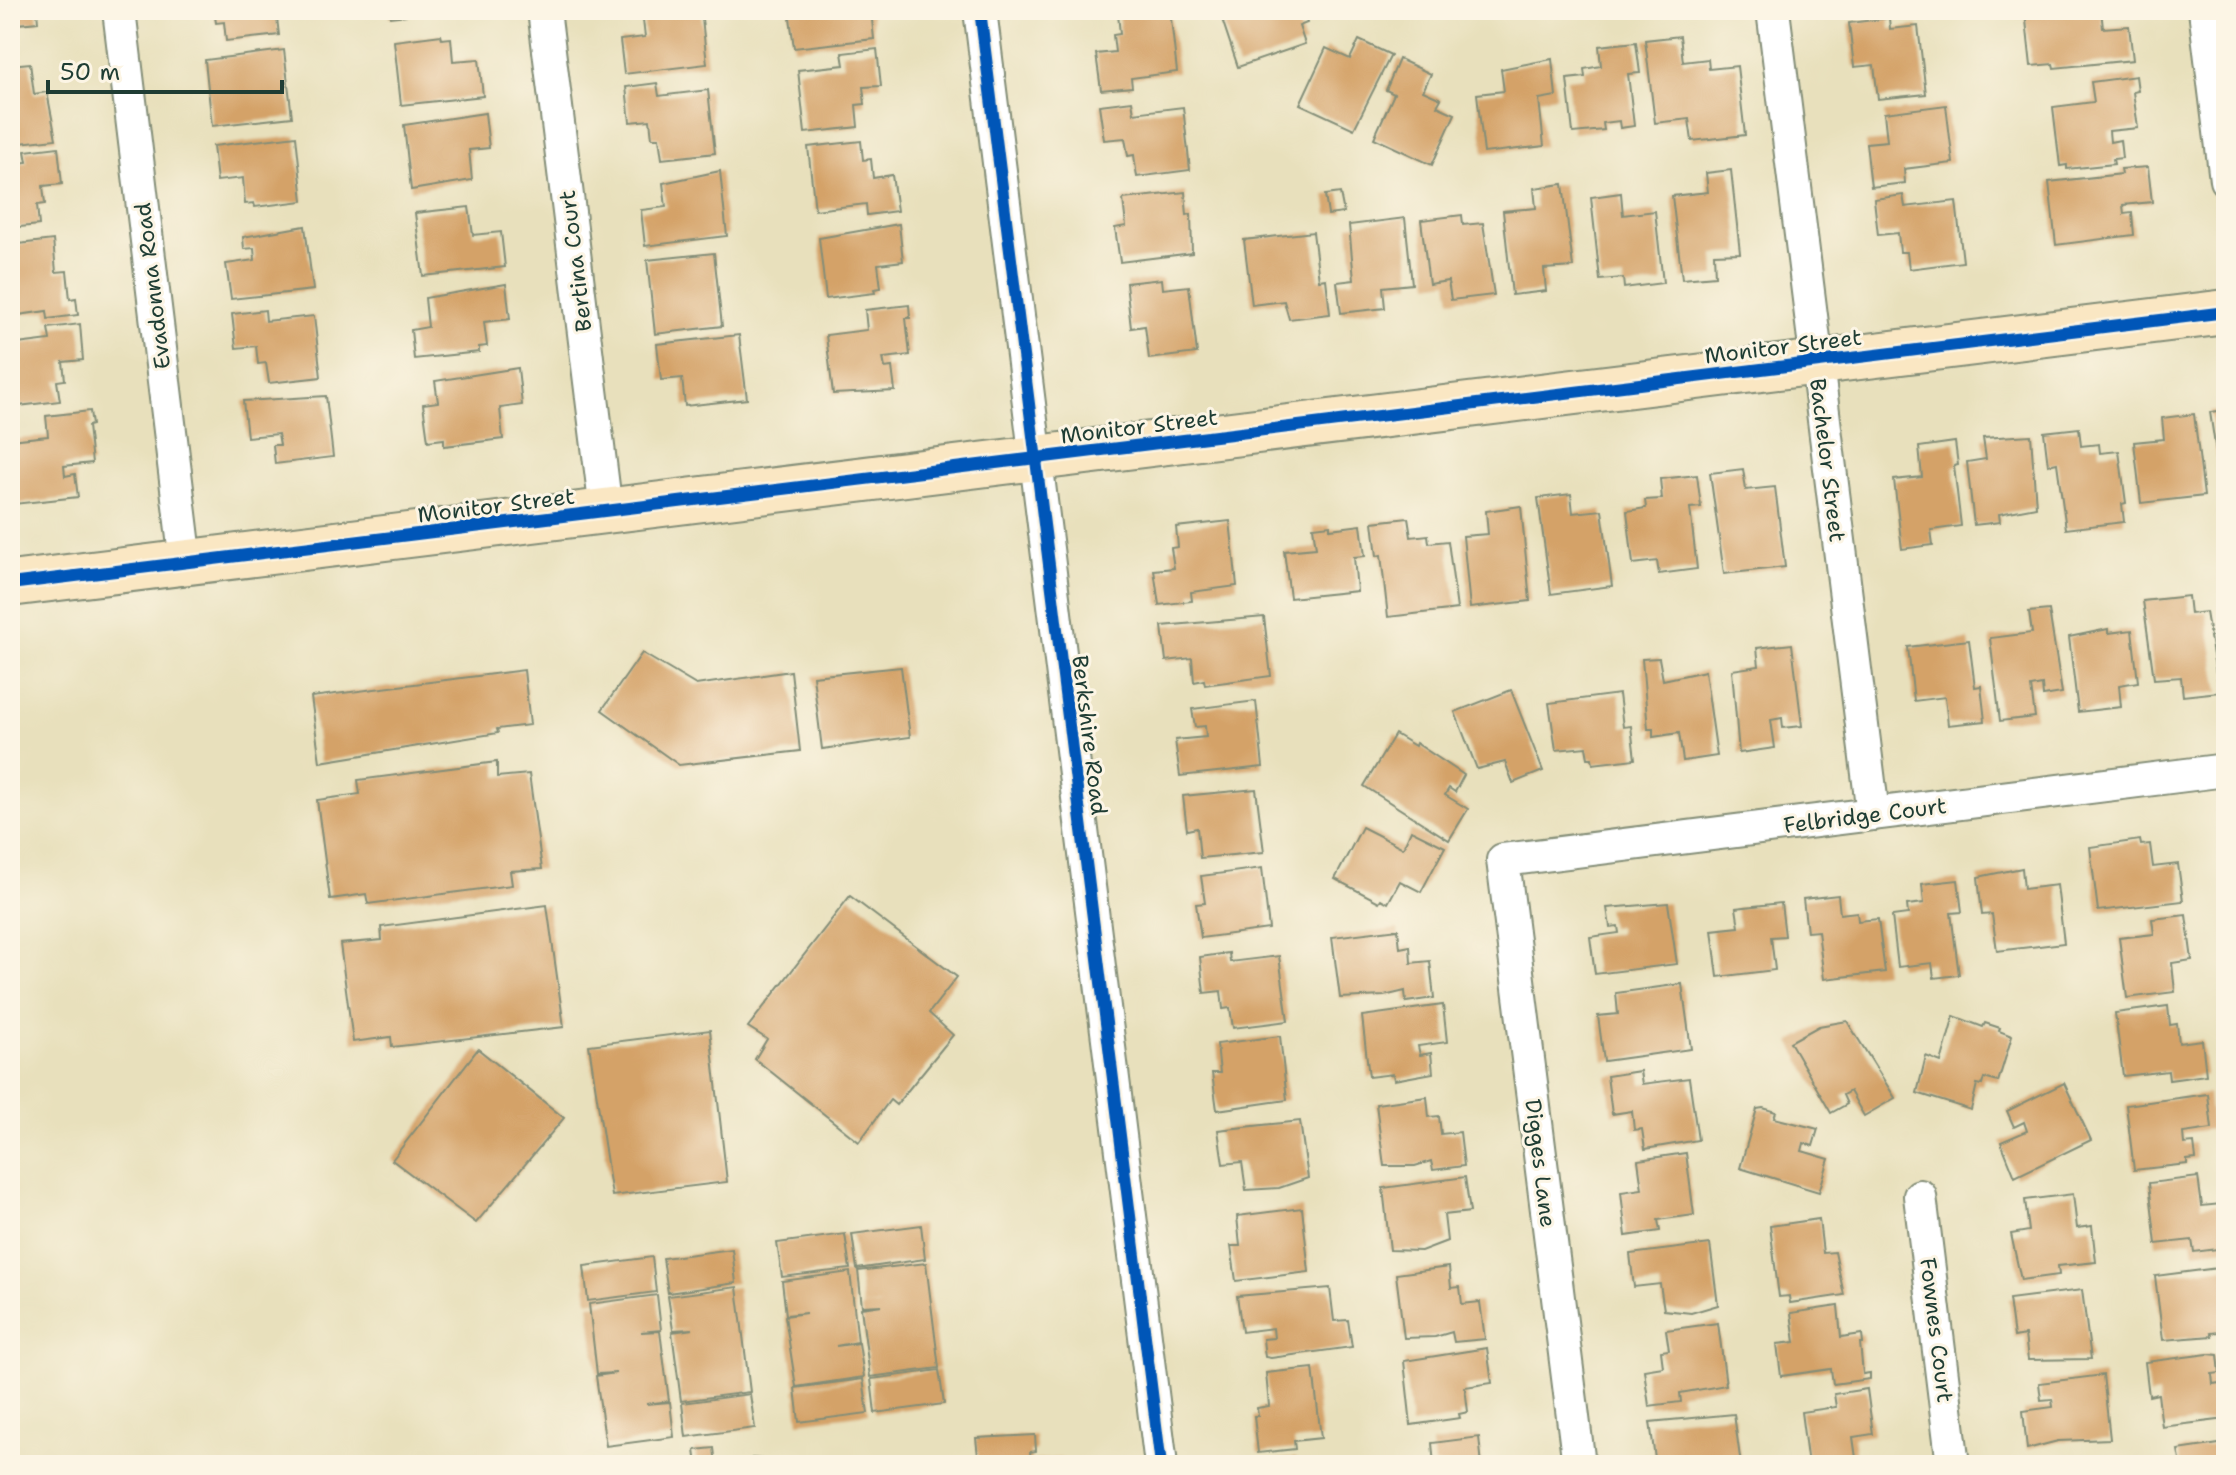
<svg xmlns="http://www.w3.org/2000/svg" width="2236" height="1475" viewBox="0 0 2236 1475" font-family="'Shantell Sans',sans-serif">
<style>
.building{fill:#d4a268}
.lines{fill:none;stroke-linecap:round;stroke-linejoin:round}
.street-casing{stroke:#848e78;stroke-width:36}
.secondary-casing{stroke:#848e78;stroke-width:48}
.street{stroke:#fff;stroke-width:32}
.secondary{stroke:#fae7c3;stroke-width:44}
.cycleway-casing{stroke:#fcf5e5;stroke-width:17}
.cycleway{stroke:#0057b8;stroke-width:12}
.labels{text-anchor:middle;stroke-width:6;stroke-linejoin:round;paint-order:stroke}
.street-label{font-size:22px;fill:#1f3d34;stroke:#fcf5e5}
</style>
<rect width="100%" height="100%" fill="#fcf5e5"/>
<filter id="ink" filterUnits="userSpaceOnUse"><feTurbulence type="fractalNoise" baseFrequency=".0125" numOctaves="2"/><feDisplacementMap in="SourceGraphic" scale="16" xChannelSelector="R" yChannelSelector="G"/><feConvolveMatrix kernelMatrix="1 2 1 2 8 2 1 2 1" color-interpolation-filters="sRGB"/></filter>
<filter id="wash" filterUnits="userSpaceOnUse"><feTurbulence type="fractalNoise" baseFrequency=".006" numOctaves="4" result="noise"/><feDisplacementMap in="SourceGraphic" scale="32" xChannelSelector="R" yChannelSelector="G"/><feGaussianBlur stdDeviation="1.8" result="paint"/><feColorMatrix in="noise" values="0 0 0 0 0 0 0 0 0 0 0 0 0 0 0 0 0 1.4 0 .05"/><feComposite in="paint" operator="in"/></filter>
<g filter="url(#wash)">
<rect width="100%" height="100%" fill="#e8e0bc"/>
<g id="blocks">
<g class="building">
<path d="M10 10H37L38 22 18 24 19 37 10 38Z"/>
<path d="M214 10H276L279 35 226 41 224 22 216 23Z"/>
<path d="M389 10H435V12L390 17Z"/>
<path d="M649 10H701L707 64 624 74 620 40 645 37 642 12Z"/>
<path d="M789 10H871L874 39 794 48Z"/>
<path d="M1170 10 1177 72 1131 78 1132 87 1101 90 1096 54 1115 52 1113 35 1120 34 1118 14Z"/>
<path d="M1237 10H1303L1307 23 1299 26 1305 44 1238 67 1221 16Z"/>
<path d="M2101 10 2103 28 2129 26 2133 60 2054 68 2053 64 2031 66 2025 11Z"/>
<path d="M1889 18 1890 29 1918 26 1926 94 1878 99 1874 65 1854 67 1849 23Z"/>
<path d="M441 35 442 39 451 38 453 61 479 59 483 96 401 105 394 41Z"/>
<path d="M1680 36 1683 62 1708 59 1709 69 1737 66 1745 135 1692 141 1689 119 1655 123 1645 40Z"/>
<path d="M1359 40 1391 55 1354 129 1300 104 1326 48 1350 59Z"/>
<path d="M1636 42 1640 73 1628 74 1634 126 1620 128 1619 121 1603 123 1604 130 1573 133 1567 79 1585 77 1584 69 1601 66 1599 46Z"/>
<path d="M877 49 881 86 863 87 865 104 856 105 858 127 805 133 798 70 844 65 842 53Z"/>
<path d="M284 50 292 117 212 126 205 60Z"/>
<path d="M1399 59 1431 74 1423 91 1441 99 1437 106 1455 114 1432 165 1374 138 1394 94 1386 90Z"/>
<path d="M1552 59 1556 96 1539 99 1544 146 1484 153 1477 94 1504 91 1501 69Z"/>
<path d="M30 63 34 94 47 92 56 139 20 143 19 138 10 139V65Z"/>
<path d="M2136 76 2138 91 2133 92 2138 128 2109 131 2110 142 2120 140 2122 158 2113 159 2114 164 2067 169V165L2060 166 2053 107 2094 102 2091 82Z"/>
<path d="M657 83 659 96 708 90 715 153 662 159 659 138H652L650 120 630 122 626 87Z"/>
<path d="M1132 101 1134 113 1183 107 1190 170 1137 177 1134 155 1128 156 1125 138 1104 140 1099 105Z"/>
<path d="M1946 105 1953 163 1904 169 1905 183 1871 187 1866 143 1887 141 1884 113Z"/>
<path d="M485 113 489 148 469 150 472 180 411 190 404 125Z"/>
<path d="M296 136 303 201 255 207 254 203 245 204 243 178 217 181 213 146Z"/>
<path d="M861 141 863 160 871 159 873 178 892 175 897 211 867 215 866 204 815 210 808 147Z"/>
<path d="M58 147 62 184 43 186 45 204 37 205 39 225 10 228V164L27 162 25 151Z"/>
<path d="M2148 167 2152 202 2123 205 2124 214 2132 213 2134 235 2056 245 2049 182 2122 174 2121 169Z"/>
<path d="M1731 170 1740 253 1714 254 1715 276 1682 279 1672 196 1708 192 1706 173Z"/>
<path d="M720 171 727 236 645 246 641 210 666 207 663 183Z"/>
<path d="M1563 184 1573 267 1544 269 1546 291 1512 295 1503 211 1536 208 1534 188Z"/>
<path d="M1185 192 1187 215 1191 214 1192 253 1120 262 1115 228 1126 226 1123 199Z"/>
<path d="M1340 193 1344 213 1328 215 1325 195Z"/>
<path d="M1621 193 1623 215 1655 211 1663 283 1624 288 1623 278 1600 280 1591 197Z"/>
<path d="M1903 195 1905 207 1956 201 1963 262 1909 269 1907 252H1900L1898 233 1878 235 1874 199Z"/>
<path d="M469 207 473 235 501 232 505 267 423 276 415 213Z"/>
<path d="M1462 215 1463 225 1483 223 1494 295 1451 300 1448 281 1429 284 1421 220Z"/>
<path d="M1405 218 1412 284 1383 287 1385 308 1341 313 1337 282 1354 280 1349 225Z"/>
<path d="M899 224 903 261 878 264 881 288 874 289 875 293 826 299 819 238Z"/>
<path d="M305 226 313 290 231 299 226 264 255 260 254 248 244 249 243 237Z"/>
<path d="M1313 232 1319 280 1326 279 1330 314 1289 319 1284 301 1252 305 1244 240Z"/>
<path d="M53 240 56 272 67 271 70 299 76 298 78 315 48 319 47 311 11 316 10 245Z"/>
<path d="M714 253 722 326 655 334 647 260Z"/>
<path d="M1162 279 1163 289 1189 286 1197 353 1149 359 1145 326 1131 328 1126 283Z"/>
<path d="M506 284 510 319 484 322 487 346 479 347V352L414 359 411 330 428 327 425 298Z"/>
<path d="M909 305 910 318H906L910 355 883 358 885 368 892 367 895 391 833 394 826 335 867 330 865 310Z"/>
<path d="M265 310 266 321 314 316 321 377 269 383 266 363 258 364 256 346 236 348 232 314Z"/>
<path d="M80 324 83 360 63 362 65 380 57 381 60 401 10 407V345L50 340 48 328Z"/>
<path d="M739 335 747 399 685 406 682 378 661 380 657 344Z"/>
<path d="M518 368 522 405 500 408 503 439 444 446V439L428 441 423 404 438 402 435 381Z"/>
<path d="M326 396 333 457 275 464 273 445H280L278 434 247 437 243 401Z"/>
<path d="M2226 410V491L2222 492 2210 412Z"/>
<path d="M90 411 92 425 88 426 92 463 64 466 65 476 75 474 78 497 14 504 10 440 48 436 46 416Z"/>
<path d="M2194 414 2204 496 2141 503 2134 442 2164 439 2162 418Z"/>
<path d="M2079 428 2081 446 2099 444 2100 453 2119 451 2126 503 2122 504 2124 522 2066 529 2057 463 2048 465 2044 432Z"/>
<path d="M2031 435 2036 507 1999 514 2000 522 1974 525 1967 462 1986 459 1983 438Z"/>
<path d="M1955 442 1958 465 1954 466 1961 526 1931 530 1933 545 1902 549 1894 480 1922 477 1919 447Z"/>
<path d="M1743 469 1746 490 1775 487 1785 567 1724 574 1710 473Z"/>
<path d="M1697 475 1701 507 1690 508 1697 569 1659 574 1657 561 1633 564 1627 511 1646 508 1645 500 1662 499 1660 479Z"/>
<path d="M1571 494 1573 513 1602 510 1612 586 1551 594 1538 498Z"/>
<path d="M1521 506 1530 601 1470 608 1463 536 1488 534 1486 511Z"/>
<path d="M1408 518 1411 537 1428 535 1429 543 1448 541 1457 609 1388 617 1381 555 1377 556 1373 522Z"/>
<path d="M1230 521 1237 586 1191 592 1192 601 1159 605 1154 570 1174 568 1171 548 1178 547 1176 527Z"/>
<path d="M1330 525V529L1361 525 1365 556 1354 557 1357 591 1290 598 1284 551 1316 548 1313 527Z"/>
<path d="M2188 596 2190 614 2206 612 2219 692 2183 696 2181 677 2154 679 2143 601Z"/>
<path d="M2049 610 2062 693 2043 696 2042 685 2031 687 2035 717 2000 721 1990 638 2032 633 2029 612Z"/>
<path d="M1264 617 1271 676 1205 685 1204 680 1194 682 1192 658 1166 661 1162 626Z"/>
<path d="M2108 629V633L2132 630 2138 682 2119 685 2121 707 2078 712 2069 637Z"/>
<path d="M1969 640 1975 687 1981 686 1985 721 1948 725 1945 697 1914 701 1908 647Z"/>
<path d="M1792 644 1802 726 1783 728 1782 718 1771 720 1775 748 1739 753 1732 670 1759 666 1757 648Z"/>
<path d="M642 653 696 685 791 671 800 751 679 765 602 710Z"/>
<path d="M1659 658 1663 680 1705 671 1717 756 1683 761 1679 733 1653 737V729H1648L1642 659Z"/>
<path d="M901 667 910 737 822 749 813 676Z"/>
<path d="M524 670 530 725 497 729 498 733 320 762 311 697Z"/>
<path d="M1511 690 1543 771 1513 783 1505 762 1477 769 1455 712Z"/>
<path d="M1619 694 1623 727 1631 726 1635 759 1593 764 1592 758H1588L1586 747 1556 750 1549 703Z"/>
<path d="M1256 701 1263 767 1180 776 1175 740 1206 737 1205 726 1195 727 1192 709Z"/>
<path d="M1395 734 1415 746 1416 743 1464 775 1455 792 1449 788 1445 795 1468 809 1449 840 1364 786Z"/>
<path d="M497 762V777L529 774 542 869 510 871 512 885 368 904 366 894 330 899 317 800 360 794 358 780Z"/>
<path d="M1256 789 1264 852 1200 858 1197 828 1187 830 1183 796Z"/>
<path d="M1362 827 1403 848 1411 830 1445 847 1421 892 1400 881 1388 903 1381 899 1379 902 1335 879Z"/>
<path d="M2140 840 2141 845 2150 844 2153 867 2178 864 2183 901 2098 911 2090 847Z"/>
<path d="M1262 868 1269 929 1201 938 1196 904 1205 903 1201 876Z"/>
<path d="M2022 868 2024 889 2057 885 2064 943 1997 951 1992 914 1982 915 1978 877Z"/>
<path d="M1958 880 1962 912 1951 913 1959 975 1934 978 1932 963 1898 967 1892 916 1908 914 1907 905 1924 903 1922 884Z"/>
<path d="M1838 895 1840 914 1857 912 1858 921 1878 919 1885 972 1824 979 1818 931 1807 932 1803 899Z"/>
<path d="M850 896 957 977 929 1013 953 1035 896 1105 890 1100 859 1142 755 1059 767 1039 748 1027Z"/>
<path d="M1668 903 1677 964 1595 974 1590 937 1619 933 1618 926 1610 927 1607 908Z"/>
<path d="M1781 903 1785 936 1771 937 1775 970 1718 977 1712 930 1739 927 1736 908Z"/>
<path d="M547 905 564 1027 392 1047 391 1037 353 1042 340 944 382 940 381 927Z"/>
<path d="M2186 915 2192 960 2172 963 2175 992 2127 998 2119 938 2154 934 2152 919Z"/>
<path d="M1398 929 1400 948 1410 946 1411 963 1430 961 1434 998 1406 1002 1405 991 1384 996 1340 998 1332 937Z"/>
<path d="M1229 953 1230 962 1279 956 1288 1021 1233 1028 1230 1008 1223 1009 1221 991 1204 993 1200 957Z"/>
<path d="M1682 984 1691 1049 1604 1061 1598 1016 1618 1014 1616 993Z"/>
<path d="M1443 1005 1447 1042 1418 1046 1420 1055 1431 1053 1433 1073 1394 1080 1393 1074 1369 1077 1362 1016Z"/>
<path d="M2168 1006 2170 1025 2177 1024 2179 1043 2202 1040 2206 1075 2169 1080 2168 1071 2123 1076 2115 1013Z"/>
<path d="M1954 1016 1983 1027 1985 1023 2000 1028 1999 1031 2012 1036 1998 1082 1984 1078 1982 1085 1977 1084 1971 1110 1917 1093 1926 1056 1941 1062Z"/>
<path d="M1847 1021 1895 1098 1864 1116 1850 1091 1843 1095 1847 1104 1831 1113 1790 1042 1819 1026Z"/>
<path d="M710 1030 727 1182 612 1196 589 1045Z"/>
<path d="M1280 1036 1287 1100 1217 1110 1212 1073H1220L1217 1044Z"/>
<path d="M478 1049 564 1118 476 1223 392 1160Z"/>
<path d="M1640 1071 1642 1084 1689 1078 1698 1140 1645 1149 1642 1129 1634 1130 1632 1111 1612 1114 1607 1076Z"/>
<path d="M2064 1083 2091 1140 2015 1177 2001 1142 2027 1131 2024 1122 2014 1127 2007 1111Z"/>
<path d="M2208 1094 2212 1129 2183 1133 2184 1144 2194 1143 2196 1159 2187 1160V1164L2134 1170 2126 1105Z"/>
<path d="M1427 1097 1429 1117 1439 1116 1441 1134 1460 1132 1464 1166 1433 1170 1431 1161 1415 1166H1384L1376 1104Z"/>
<path d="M1763 1108 1776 1112 1774 1118 1818 1129 1813 1146 1804 1143 1802 1151 1829 1159 1819 1192 1740 1168 1757 1109Z"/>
<path d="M1300 1121 1308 1178 1279 1188 1246 1190 1242 1162 1223 1164 1218 1130Z"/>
<path d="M1686 1153 1694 1215 1658 1220 1660 1231 1626 1236 1621 1192 1642 1189 1638 1160Z"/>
<path d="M1465 1177 1470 1212 1444 1215 1447 1241 1421 1251 1390 1250 1383 1188Z"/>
<path d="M2198 1177 2202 1206 2221 1204 2226 1248 2194 1252 2192 1240 2156 1244 2149 1183Z"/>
<path d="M2073 1194 2077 1228 2092 1226 2096 1262 2058 1266 2059 1275 2021 1280 2011 1234 2029 1231 2025 1200Z"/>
<path d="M1302 1208 1309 1272 1236 1281 1231 1246H1240L1237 1216Z"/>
<path d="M1819 1219 1823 1253 1835 1252 1844 1295 1790 1303 1789 1296 1779 1297 1770 1226Z"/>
<path d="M921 1225 925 1259 857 1269 852 1234Z"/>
<path d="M845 1234 850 1269 782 1277 777 1243Z"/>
<path d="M1710 1244 1718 1305 1691 1313 1664 1310 1660 1284 1634 1287 1630 1254Z"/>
<path d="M732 1249 736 1283 668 1293 663 1258Z"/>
<path d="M652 1257 656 1292 588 1301 584 1266Z"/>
<path d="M926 1263 939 1368 870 1377 861 1308 882 1305 862 1306 858 1271Z"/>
<path d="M1449 1267 1451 1288 1460 1287 1462 1304 1480 1302 1485 1339 1454 1342 1452 1332 1435 1337 1404 1338 1396 1274Z"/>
<path d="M2226 1267V1331L2211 1333 2212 1336 2163 1340 2155 1276Z"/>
<path d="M850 1272 858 1342 836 1346 859 1343 864 1377 796 1387 785 1316 806 1313 786 1315 782 1281Z"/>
<path d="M737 1287 750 1392 681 1401 672 1332 693 1329 673 1330 668 1296Z"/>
<path d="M1330 1288 1334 1321 1348 1320 1352 1347 1271 1358 1265 1357 1263 1339 1274 1338 1273 1328 1242 1332 1237 1296Z"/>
<path d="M2082 1290 2091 1359 2028 1360 2025 1335 2014 1337 2009 1299Z"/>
<path d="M657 1295 661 1330 641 1332 660 1331 669 1401 646 1404 670 1402 674 1437 606 1446 596 1376 616 1373 597 1374 589 1304Z"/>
<path d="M1838 1306 1841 1337 1862 1334 1863 1343H1860L1863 1374 1870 1373V1379L1833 1384 1831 1369 1781 1376 1777 1344 1795 1342 1791 1313Z"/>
<path d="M1718 1323 1726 1385 1680 1393 1681 1402 1649 1406 1644 1370 1663 1367 1661 1351 1669 1350 1666 1330Z"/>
<path d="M1487 1348 1492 1383 1465 1387 1468 1412 1459 1414 1460 1418 1411 1425 1404 1361Z"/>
<path d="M2208 1354 2218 1355 2220 1373 2212 1374 2213 1384 2226 1382V1419L2162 1427 2158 1394 2149 1396 2145 1362Z"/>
<path d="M1313 1368 1321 1438 1294 1441 1295 1449 1258 1453 1254 1416H1258L1257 1408 1269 1406 1266 1373Z"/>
<path d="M939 1370 944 1404 875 1413 871 1379Z"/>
<path d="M2103 1375 2110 1439 2058 1441 2027 1449 2023 1411 2053 1407 2052 1399 2041 1400 2039 1383Z"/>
<path d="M863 1379 868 1413 799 1422 795 1388Z"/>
<path d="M1867 1389 1873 1434 1853 1437 1857 1465H1808L1801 1412 1836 1407 1834 1394Z"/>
<path d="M750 1394 755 1428 686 1437 682 1403Z"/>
<path d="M1734 1414 1741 1465H1684L1683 1455 1655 1459 1650 1422Z"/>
<path d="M1035 1435 1036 1451 1030 1452 1031 1461 1062 1458 1063 1465H979L976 1438Z"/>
<path d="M1479 1437 1482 1465H1434L1432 1443Z"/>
<path d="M2226 1443V1465H2181L2178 1450Z"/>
<path d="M714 1448 716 1465H697L695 1450Z"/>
<path d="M752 1458 781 1461 780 1465H751Z"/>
<path d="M1296 1458 1297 1465H1259V1462Z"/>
</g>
</g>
</g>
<g filter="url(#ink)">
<use href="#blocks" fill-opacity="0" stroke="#848e78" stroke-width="2"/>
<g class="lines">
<g class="street-casing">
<g id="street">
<path d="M119 10 186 563"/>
<path d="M544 10 606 511"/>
<path d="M980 10 1161 1465"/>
<path d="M1773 10 1873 814"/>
<path d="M2205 10 2226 180"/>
<path d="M1920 1196 1953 1465"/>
<path d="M1579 1465 1503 860 2226 770"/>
</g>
</g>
<g class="secondary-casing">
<path id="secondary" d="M10 584 2226 312"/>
</g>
<use href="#street" class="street"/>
<use href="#secondary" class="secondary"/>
<g class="cycleway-casing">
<g id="cycleway">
<path d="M980 10 1161 1465"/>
<path d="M10 584 2226 312"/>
</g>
</g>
<use href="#cycleway" class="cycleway"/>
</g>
</g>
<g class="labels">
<g class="street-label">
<text transform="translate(575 261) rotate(-97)" y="8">Bertina Court</text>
<text transform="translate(152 286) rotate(-97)" y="8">Evadonna Road</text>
<text transform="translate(1783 346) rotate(-7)" y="8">Monitor Street</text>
<text transform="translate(1139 426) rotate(-7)" y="8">Monitor Street</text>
<text transform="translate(1828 460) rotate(83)" y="8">Bachelor Street</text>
<text transform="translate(496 505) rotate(-7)" y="8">Monitor Street</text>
<text transform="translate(1090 735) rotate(83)" y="8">Berkshire Road</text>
<text transform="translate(1865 815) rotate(-7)" y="8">Felbridge Court</text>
<text transform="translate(1541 1163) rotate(83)" y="8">Digges Lane</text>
<text transform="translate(1937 1330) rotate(83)" y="8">Fownes Court</text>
</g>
</g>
<rect width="2236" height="1475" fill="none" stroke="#fcf5e5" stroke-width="40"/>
<path d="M48 80v12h234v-12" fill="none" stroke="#1f3d34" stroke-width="4"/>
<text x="60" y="80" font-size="24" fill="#1f3d34" stroke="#fcf5e5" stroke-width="6" paint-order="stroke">50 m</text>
</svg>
